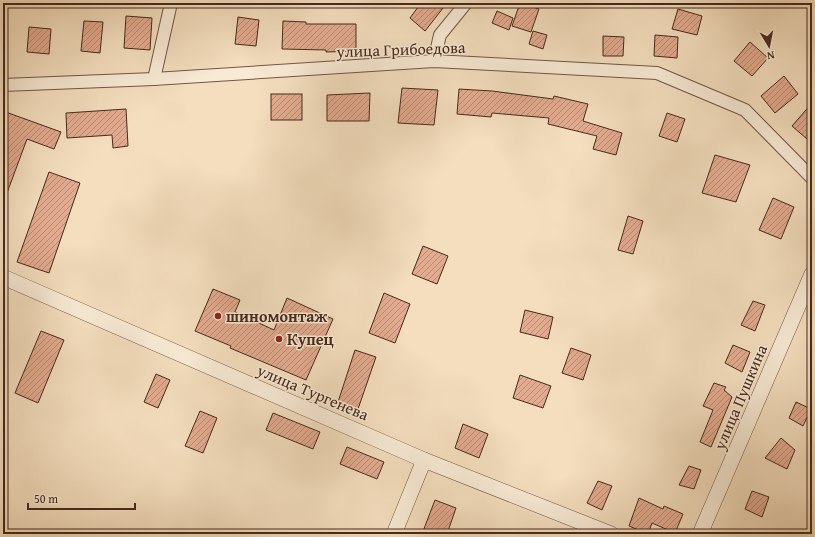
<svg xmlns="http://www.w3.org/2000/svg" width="815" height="537" viewBox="0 0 815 537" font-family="'Gentium Book Plus',serif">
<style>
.building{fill:url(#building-hatch);stroke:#46291d}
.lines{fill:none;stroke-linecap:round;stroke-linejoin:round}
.minor-casing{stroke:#725645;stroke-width:14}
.tertiary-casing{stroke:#725645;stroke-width:16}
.minor{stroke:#f8ead5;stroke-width:12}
.tertiary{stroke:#f8ead5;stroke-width:15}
.poi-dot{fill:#8f2418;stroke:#f8ead5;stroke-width:1.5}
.labels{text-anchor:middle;stroke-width:3;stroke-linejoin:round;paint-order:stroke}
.street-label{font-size:16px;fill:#46291d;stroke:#f8ead5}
.poi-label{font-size:16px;font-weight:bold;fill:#46291d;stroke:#f8ead5;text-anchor:start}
</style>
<defs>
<pattern id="building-hatch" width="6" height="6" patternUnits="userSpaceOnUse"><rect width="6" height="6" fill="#e3ab8f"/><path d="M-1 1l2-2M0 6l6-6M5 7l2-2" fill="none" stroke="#ba8b74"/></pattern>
</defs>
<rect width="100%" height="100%" fill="#f4debe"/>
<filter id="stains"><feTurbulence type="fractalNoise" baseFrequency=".005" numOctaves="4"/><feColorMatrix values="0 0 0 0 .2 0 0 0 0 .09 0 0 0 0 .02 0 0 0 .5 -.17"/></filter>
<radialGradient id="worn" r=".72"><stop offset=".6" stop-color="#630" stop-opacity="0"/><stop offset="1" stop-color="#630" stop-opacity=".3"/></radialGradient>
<g class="building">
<path d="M421 3H447L425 31 410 18Z"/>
<path d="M520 3 539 9 531 32 512 26Z"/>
<path d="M678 9 702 16 697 35 672 29Z"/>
<path d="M497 11 513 18 509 30 492 23Z"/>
<path d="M126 16 152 18 150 50 124 48Z"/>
<path d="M238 17 259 20 256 46 235 44Z"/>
<path d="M84 21 103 22 100 53 81 51Z"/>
<path d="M283 21 306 22V24H356V51L326 52V50L282 49Z"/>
<path d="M29 27 51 29 49 54 27 52Z"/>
<path d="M533 31 547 35 543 49 529 44Z"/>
<path d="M655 35 678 37 677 58 654 56Z"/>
<path d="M603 36 624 37 623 56H603Z"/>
<path d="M750 42 768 58 752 76 734 61Z"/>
<path d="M784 76 798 94 775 113 761 96Z"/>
<path d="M402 88 438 90 434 125 398 123Z"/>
<path d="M459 89 492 91 553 99 554 96 588 104 583 121 622 133 616 155 593 149 597 136 548 124 549 118 492 113 491 117 457 114Z"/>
<path d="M370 93 369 121H327V95Z"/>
<rect x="271" y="94" width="31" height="26"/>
<path d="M812 103V133L807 139 792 126Z"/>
<path d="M126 109 128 146 113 148 112 135 67 138 66 113Z"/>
<path d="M3 111 61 132 54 149 27 139 4 201 3 200Z"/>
<path d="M667 113 685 119 677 142 659 136Z"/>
<path d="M715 155 750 165 736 202 702 193Z"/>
<path d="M49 172 80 183 49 273 17 262Z"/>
<path d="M773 198 794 207 781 239 759 230Z"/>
<path d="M628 216 643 221 633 254 618 250Z"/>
<path d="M423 246 448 256 437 284 412 274Z"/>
<path d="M213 289 240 300 235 312 274 330 287 298 333 319 306 380 230 348 231 346 195 331Z"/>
<path d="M384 293 410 304 395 343 369 333Z"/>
<path d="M753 301 765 305 755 331 741 325Z"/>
<path d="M525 310 553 317 548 339 520 332Z"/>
<path d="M41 331 64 340 38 403 15 393Z"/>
<path d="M733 345 750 352 742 372 725 363Z"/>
<path d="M571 348 591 355 583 380 562 373Z"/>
<path d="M355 350 376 357 358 409 338 402Z"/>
<path d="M156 374 170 380 158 408 144 402Z"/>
<path d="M520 375 551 386 543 408 513 398Z"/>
<path d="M714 383 726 387 724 390 732 397 711 447 700 442 713 410 703 406Z"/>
<path d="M796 402 811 409 803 426 789 418Z"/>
<path d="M200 411 217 418 203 453 185 446Z"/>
<path d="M273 413 320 432 313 449 266 430Z"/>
<path d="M463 424 488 434 479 458 455 448Z"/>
<path d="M781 438 795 450 787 469 765 458Z"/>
<path d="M347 447 384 462 377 479 340 464Z"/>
<path d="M689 466 701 470 694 489 679 485Z"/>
<path d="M598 481 612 486 602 510 587 503Z"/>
<path d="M752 491 769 497 762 517 745 509Z"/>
<path d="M639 498 663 509 664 506 683 514 675 533 652 523 648 534 629 526Z"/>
<path d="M435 500 456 508 447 534H422Z"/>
</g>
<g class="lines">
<g class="minor-casing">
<g id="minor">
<path d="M434 61 440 35 466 3"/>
<path d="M154 79 171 3"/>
<path d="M3 85 154 79 434 61 657 73 745 110 812 178"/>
</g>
</g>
<g class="tertiary-casing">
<g id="tertiary">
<path d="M3 277 424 460 611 534"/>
<path d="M394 534 424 460"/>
<path d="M700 534 812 274"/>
</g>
</g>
<use href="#minor" class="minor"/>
<use href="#tertiary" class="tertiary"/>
</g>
<g class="poi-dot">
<circle cx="218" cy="316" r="4"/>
<circle cx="279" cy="339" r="4"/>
</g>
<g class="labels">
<g class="street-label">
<text transform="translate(401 49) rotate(-2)" y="6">улица Грибоедова</text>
<text transform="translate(313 392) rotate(23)" y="6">улица Тургенева</text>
<text transform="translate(740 397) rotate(-67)" y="6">улица Пушкина</text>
</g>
<g class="poi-label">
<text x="226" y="322">шиномонтаж</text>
<text x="287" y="345">Купец</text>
</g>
</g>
<rect width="815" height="537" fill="none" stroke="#f4debe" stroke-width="16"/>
<rect x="4" y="4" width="807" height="529" fill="none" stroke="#46291d" stroke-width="2"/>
<rect x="8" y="8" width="799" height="521" fill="none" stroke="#46291d"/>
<g transform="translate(769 46) rotate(170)" stroke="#f8ead5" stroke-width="3" paint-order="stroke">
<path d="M0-3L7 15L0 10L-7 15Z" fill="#46291d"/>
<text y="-6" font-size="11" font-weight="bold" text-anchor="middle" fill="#46291d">N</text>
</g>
<path d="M28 503v6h107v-6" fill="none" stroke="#46291d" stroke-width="2"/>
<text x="34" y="503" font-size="12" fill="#46291d" stroke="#f8ead5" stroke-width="3" paint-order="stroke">50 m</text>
<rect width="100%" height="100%" filter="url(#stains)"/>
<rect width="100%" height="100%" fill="url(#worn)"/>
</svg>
